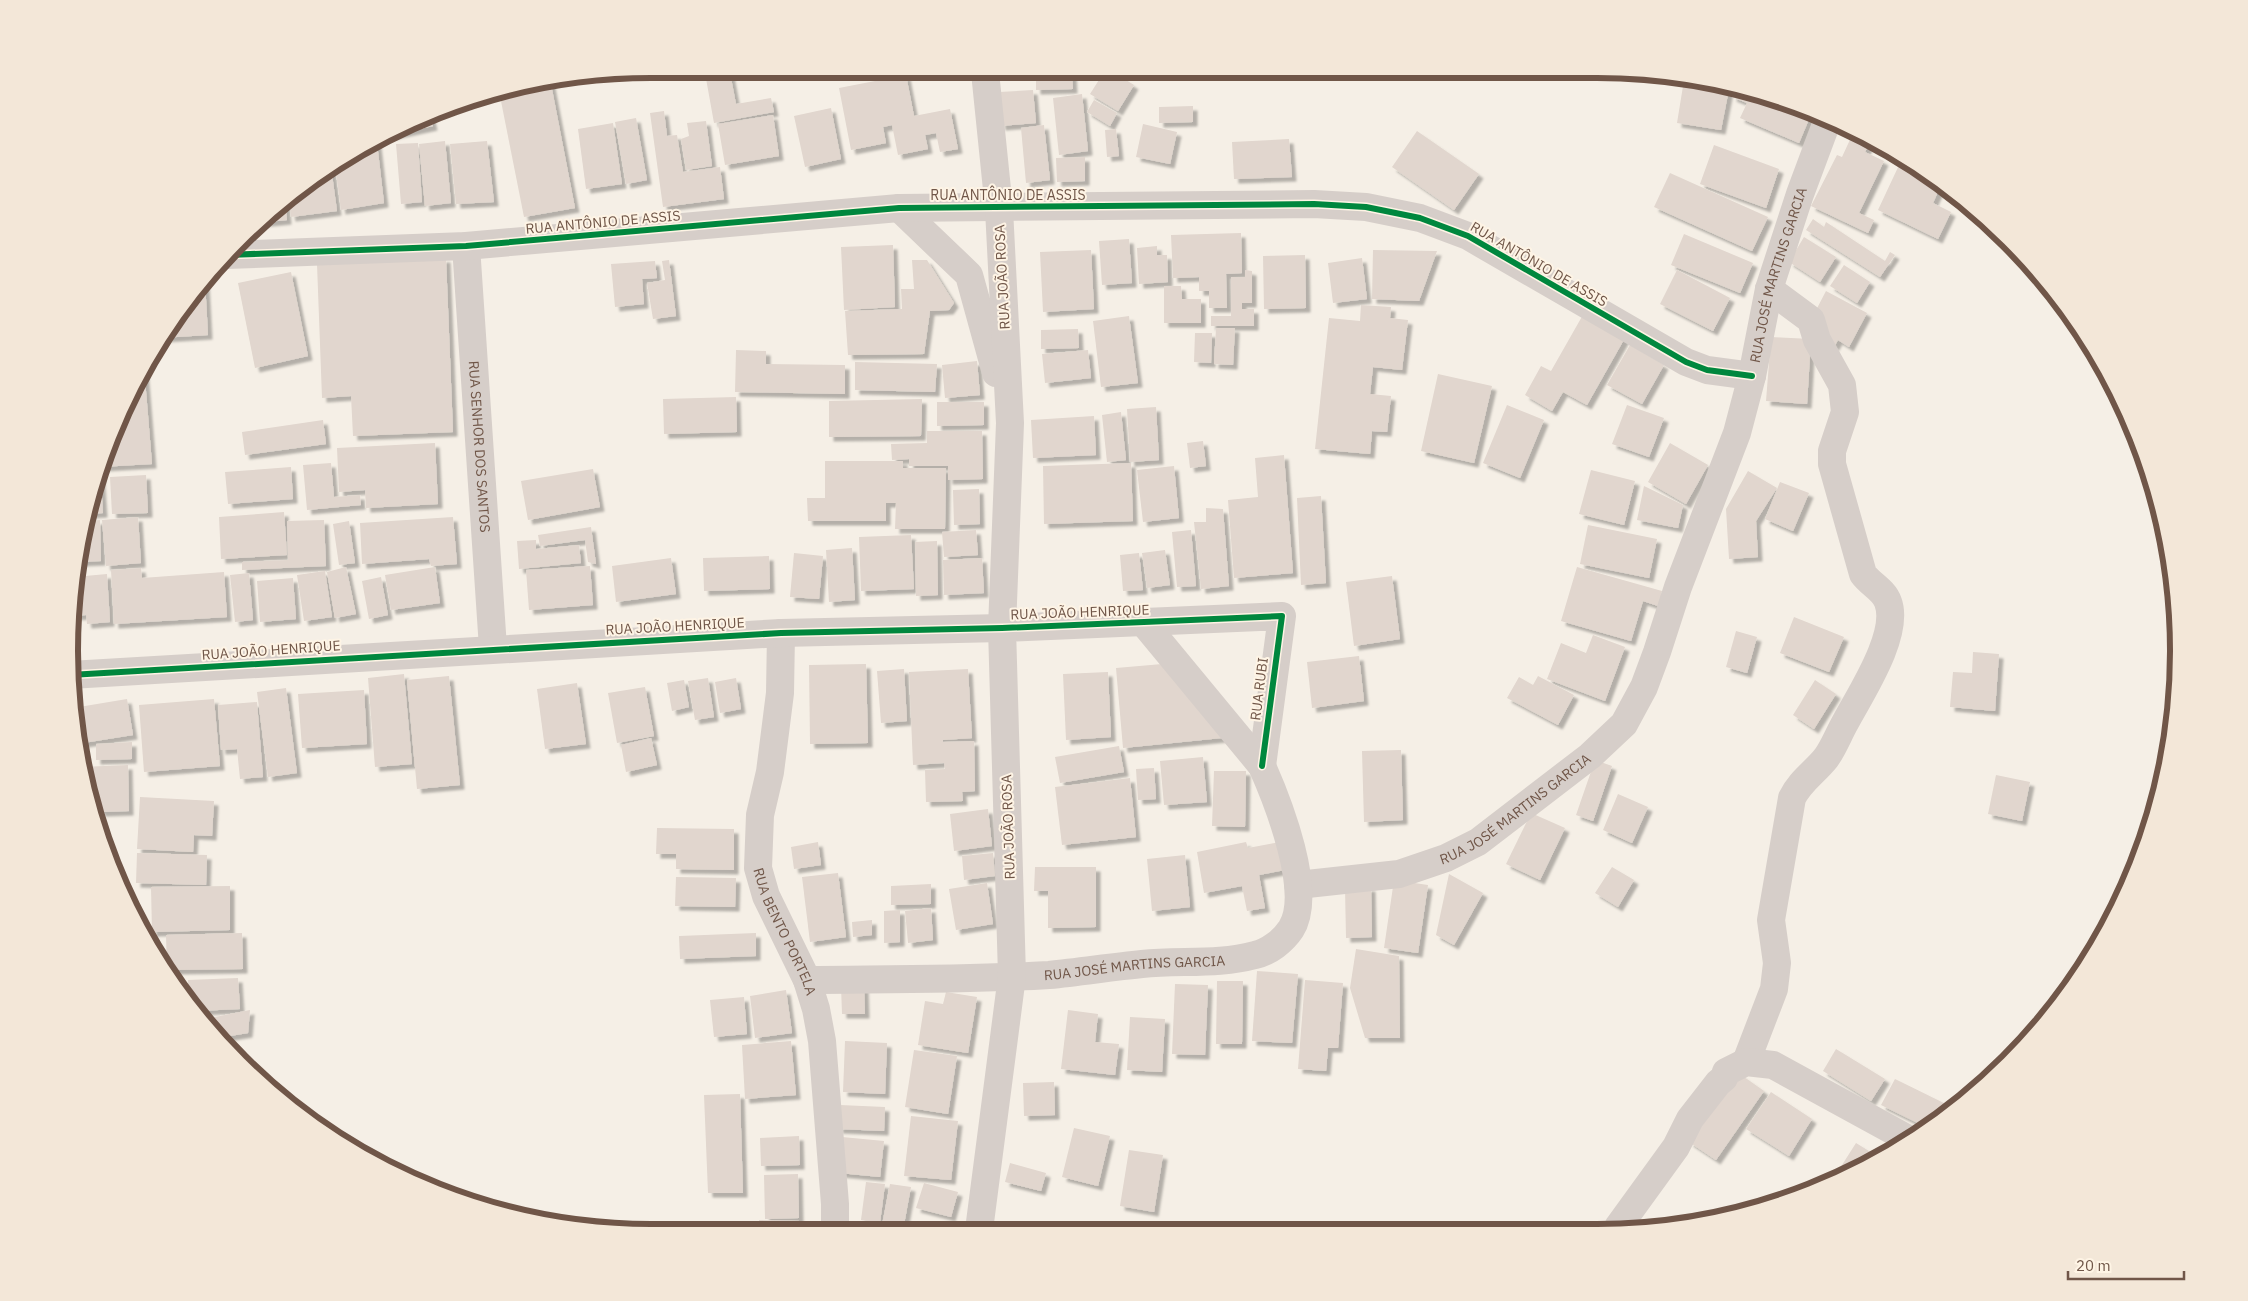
<svg xmlns="http://www.w3.org/2000/svg" width="2248" height="1301" viewBox="0 0 2248 1301" font-family="'IBM Plex Sans',sans-serif">
<style>
.building{fill:#e1d6ce;filter:url(#shadow)}
.lines{fill:none;stroke-linecap:round;stroke-linejoin:round}
.minor{stroke:#d6cec9;stroke-width:28}
.cycleway-casing{stroke:#fef4e5;stroke-width:9}
.cycleway{stroke:#00873e;stroke-width:6}
.labels{text-anchor:middle;stroke-width:4;stroke-linejoin:round;paint-order:stroke}
.street-label{font-size:14px;fill:#705648;stroke:#fef4e5}
.rim{fill:none;stroke:#705648;stroke-width:6}
</style>
<defs>
<filter id="shadow"><feDropShadow dx="4.5" dy="4.5" stdDeviation="1" flood-color="#0004"/></filter>
</defs>
<rect width="100%" height="100%" fill="#f5efe6"/>
<g class="building">
<path d="M1036 72H1072L1073 89 1036 90Z"/>
<path d="M1104 72H1113L1134 85 1118 111 1090 94Z"/>
<path d="M705 73H730L736 104 771 98 774 112 714 123Z"/>
<path d="M906 75 914 116 950 109 958 149 940 152 936 133 925 135 928 149 898 155 892 125 883 127 886 143 851 150 839 88Z"/>
<path d="M550 79 575 208 524 217 499 91Z"/>
<path d="M1684 80 1729 89 1721 130 1677 123Z"/>
<path d="M1033 90 1036 123 1001 126 999 92Z"/>
<path d="M1734 90 1784 100 1812 112 1799 143 1740 118 1747 103 1732 97Z"/>
<path d="M1082 94 1088 151 1059 155 1053 98Z"/>
<path d="M1094 100 1117 113 1110 126 1087 112Z"/>
<path d="M1193 106V122L1159 123V107Z"/>
<path d="M831 108 841 159 805 167 794 116Z"/>
<path d="M664 111 667 136 677 135 683 172 720 167 724 199 663 207 650 113Z"/>
<path d="M430 113 433 126 392 135 391 130 393 129Z"/>
<path d="M773 115 779 156 725 165 718 124Z"/>
<path d="M636 118 647 180 626 184 615 122Z"/>
<path d="M706 121 712 166 686 170 681 139 689 136 687 123Z"/>
<path d="M613 123 622 184 586 189 578 129Z"/>
<path d="M1143 124 1177 132 1170 164 1136 157Z"/>
<path d="M1044 125 1050 180 1026 183 1021 128Z"/>
<path d="M1116 129 1119 156 1107 157 1105 130Z"/>
<path d="M1417 131 1479 174 1454 210 1392 167Z"/>
<path d="M1854 131 1872 139 1865 152 1884 161 1859 213 1874 220 1868 233 1811 206 1837 155 1842 157Z"/>
<path d="M1289 139 1292 177 1234 179 1232 142Z"/>
<path d="M445 141 451 203 425 206 419 144Z"/>
<path d="M487 141 494 202 456 204 450 144Z"/>
<path d="M377 143 384 203 341 210 335 165 368 145Z"/>
<path d="M418 143 422 202 401 204 396 144Z"/>
<path d="M1714 145 1779 169 1766 208 1700 184Z"/>
<path d="M1085 157V181L1057 182 1056 158Z"/>
<path d="M1900 163 1932 178 1941 185 1933 203 1951 212 1938 239 1878 210Z"/>
<path d="M331 167 337 211 291 217 288 196Z"/>
<path d="M1670 173 1768 217 1752 251 1654 207Z"/>
<path d="M285 199 287 220 258 223 263 219Z"/>
<path d="M1813 219 1824 227 1826 222 1885 261 1890 252 1895 255 1880 277 1806 230Z"/>
<path d="M1241 233 1242 273 1226 274 1227 308H1209V291H1199V277L1173 278 1171 235Z"/>
<path d="M1684 234 1753 263 1740 293 1671 265Z"/>
<path d="M1804 237 1836 257 1820 282 1789 262Z"/>
<path d="M1129 239 1132 283 1102 285 1099 241Z"/>
<path d="M893 245 895 307 844 310 841 247Z"/>
<path d="M1157 246V255H1167L1168 282 1139 284 1137 248Z"/>
<path d="M1091 250 1094 309 1043 312 1040 252Z"/>
<path d="M1373 250 1437 251 1419 301 1372 299Z"/>
<path d="M1305 255 1306 308 1264 309 1263 256Z"/>
<path d="M446 258 453 432 353 436 351 396 322 398 317 264Z"/>
<path d="M1362 258 1367 299 1333 303 1328 263Z"/>
<path d="M669 260 676 316 653 319 647 283 665 280 662 261Z"/>
<path d="M912 260H927L954 303 949 310 930 311 924 354 848 355 845 311 902 309 901 289H914Z"/>
<path d="M655 261 657 278 642 279 644 304 615 307 611 264Z"/>
<path d="M1844 265 1870 282 1857 303 1830 286Z"/>
<path d="M1245 270 1252 271V303H1242V309H1254V326H1211V316H1231V277H1245Z"/>
<path d="M1677 270 1730 298 1713 331 1660 304Z"/>
<path d="M291 272 308 356 255 368 238 283Z"/>
<path d="M205 281 208 335 161 338 167 327Z"/>
<path d="M1164 286H1181L1182 299H1201V323H1164Z"/>
<path d="M1826 291 1867 313 1849 347 1838 340 1834 347 1813 316Z"/>
<path d="M1361 305 1391 307 1390 318 1408 320 1402 370 1373 367 1370 394 1391 396 1387 432 1372 431 1370 454 1315 449 1329 318 1360 321Z"/>
<path d="M1584 313 1626 336 1587 405 1563 392 1552 411 1525 395 1541 366 1551 371Z"/>
<path d="M1129 316 1138 383 1101 387 1093 321Z"/>
<path d="M1216 328H1235L1233 365 1214 364Z"/>
<path d="M1078 329 1079 348 1041 349V330Z"/>
<path d="M1195 333H1212L1211 363 1194 362Z"/>
<path d="M1771 337 1811 339 1807 404 1766 401Z"/>
<path d="M1630 345 1664 365 1642 404 1607 385Z"/>
<path d="M736 350 766 351V364L845 365V394L735 392Z"/>
<path d="M1088 350 1091 378 1045 383 1042 354Z"/>
<path d="M977 361 980 395 945 398 942 365Z"/>
<path d="M855 362 937 364 935 392 855 390Z"/>
<path d="M144 367 152 464 101 467 129 393Z"/>
<path d="M1438 374 1492 386 1474 463 1421 451Z"/>
<path d="M736 397 737 432 664 434 663 399Z"/>
<path d="M922 399 921 436 829 437V401Z"/>
<path d="M937 402H984V425L937 426Z"/>
<path d="M1507 405 1544 420 1520 478 1483 463Z"/>
<path d="M1627 405 1664 418 1649 457 1612 444Z"/>
<path d="M1156 407 1159 460 1130 462 1127 409Z"/>
<path d="M1121 412 1126 460 1107 462 1102 415Z"/>
<path d="M1094 416 1096 455 1033 458 1031 420Z"/>
<path d="M323 420 326 444 245 455 242 432Z"/>
<path d="M927 431H982L983 479 948 480V466H909V459L892 460 891 444 927 443Z"/>
<path d="M1203 441 1206 466 1190 468 1187 443Z"/>
<path d="M435 443 438 504 366 508 365 490 339 492 337 448Z"/>
<path d="M1670 443 1708 465 1686 504 1648 482Z"/>
<path d="M1284 455 1293 573 1234 578 1228 500 1258 497 1255 458Z"/>
<path d="M825 461H903V468H946L945 529H895L896 503H886V521H808L807 498H825Z"/>
<path d="M331 463 334 497 360 495 361 505 307 510 303 465Z"/>
<path d="M1131 463 1133 521 1044 524 1043 466Z"/>
<path d="M1174 466 1179 518 1143 522 1137 470Z"/>
<path d="M291 467 293 499 228 504 225 472Z"/>
<path d="M100 469 103 513 86 514 89 500Z"/>
<path d="M593 469 600 507 528 520 521 481Z"/>
<path d="M1591 470 1635 481 1624 525 1579 514Z"/>
<path d="M1748 471 1777 488 1756 521 1758 557 1729 559 1726 509Z"/>
<path d="M146 475 148 513 112 514 110 477Z"/>
<path d="M1780 482 1809 493 1793 531 1765 519Z"/>
<path d="M1644 486 1683 505 1678 528 1637 520Z"/>
<path d="M979 489 980 524 954 525 953 490Z"/>
<path d="M1321 496 1326 583 1301 585 1297 498Z"/>
<path d="M1206 508 1223 509 1229 586 1201 589 1194 522H1206Z"/>
<path d="M284 512 287 555 221 559 219 517Z"/>
<path d="M138 517 141 563 106 566 102 520Z"/>
<path d="M453 517 457 564 431 566 429 559 362 564 360 523Z"/>
<path d="M100 520 101 561 76 562 84 521Z"/>
<path d="M324 520 326 566 242 570V562L288 560 287 521Z"/>
<path d="M349 521 355 563 339 565 333 524Z"/>
<path d="M1588 525 1657 539 1649 578 1580 564Z"/>
<path d="M591 527 596 564 588 562 585 540 540 546 538 535Z"/>
<path d="M976 530 978 555 944 557 942 532Z"/>
<path d="M1191 530 1196 586 1177 587 1172 532Z"/>
<path d="M911 535 914 589 861 591 859 537Z"/>
<path d="M536 540V549L579 545 581 563 519 569 517 541Z"/>
<path d="M937 541 938 595 916 596 915 542Z"/>
<path d="M852 548 855 600 829 602 826 550Z"/>
<path d="M1165 550 1170 585 1147 588 1142 553Z"/>
<path d="M794 553 823 556 819 599 790 597Z"/>
<path d="M1139 553 1143 590 1123 591 1120 555Z"/>
<path d="M769 556 770 589 704 591 703 558Z"/>
<path d="M671 558 676 594 616 602 612 566Z"/>
<path d="M982 558 984 593 944 595 943 560Z"/>
<path d="M590 566 593 605 529 610 526 570Z"/>
<path d="M346 567 356 614 335 618 327 572Z"/>
<path d="M435 567 440 603 391 610 385 575Z"/>
<path d="M1577 567 1662 591 1658 606 1643 601 1631 641 1561 621Z"/>
<path d="M141 568 142 578 224 572 227 617 114 624 111 570Z"/>
<path d="M325 571 332 617 304 621 297 575Z"/>
<path d="M249 573 253 620 235 622 230 575Z"/>
<path d="M107 574 110 622 87 624 86 615 72 616 74 577Z"/>
<path d="M1392 576 1400 639 1354 646 1346 582Z"/>
<path d="M381 577 388 615 369 619 362 581Z"/>
<path d="M293 578 296 619 260 622 257 581Z"/>
<path d="M1794 617 1844 637 1829 672 1780 653Z"/>
<path d="M1736 631 1757 637 1747 673 1726 667Z"/>
<path d="M1593 635 1625 647 1605 701 1547 679 1561 643 1586 653Z"/>
<path d="M1973 652 1999 654 1995 711 1950 707 1953 672 1972 673Z"/>
<path d="M1359 656 1364 701 1312 708 1307 662Z"/>
<path d="M1174 663 1222 738 1123 748 1116 668Z"/>
<path d="M866 664 868 743 810 744 809 665Z"/>
<path d="M904 669 907 721 881 723 877 671Z"/>
<path d="M968 669 972 738 943 740V742L974 741 975 791 962 792 963 801 926 802 925 770 945 769 944 763 913 765 909 672Z"/>
<path d="M1108 672 1111 737 1066 740 1063 674Z"/>
<path d="M404 674 412 764 375 767 368 678Z"/>
<path d="M449 676 460 785 417 789 407 680Z"/>
<path d="M1538 676 1574 695 1558 725 1507 698 1519 677 1533 685Z"/>
<path d="M708 678 714 717 695 720 688 681Z"/>
<path d="M736 678 741 709 720 713 715 682Z"/>
<path d="M684 680 689 707 672 711 667 683Z"/>
<path d="M1815 680 1836 694 1814 729 1793 715Z"/>
<path d="M577 683 586 744 545 749 537 689Z"/>
<path d="M645 687 654 736 617 743 608 693Z"/>
<path d="M286 688 297 773 268 777 257 692Z"/>
<path d="M364 690 367 744 302 748 298 694Z"/>
<path d="M127 699 133 735 77 744 73 708Z"/>
<path d="M214 699 220 766 144 772 139 705Z"/>
<path d="M257 702 263 777 240 779 237 749 221 750 218 705Z"/>
<path d="M651 738 657 765 626 772 621 745Z"/>
<path d="M132 742V759L96 760V744Z"/>
<path d="M1119 746 1124 772 1060 783 1055 757Z"/>
<path d="M1401 750 1403 820 1364 822 1362 751Z"/>
<path d="M1203 757 1207 802 1164 805 1160 761Z"/>
<path d="M1595 760 1612 766 1593 821 1576 815Z"/>
<path d="M128 765 129 811 101 812 87 788 81 767Z"/>
<path d="M1154 768 1156 799 1138 800 1136 769Z"/>
<path d="M1214 771H1246L1245 827 1212 826Z"/>
<path d="M1996 775 2030 782 2022 821 1988 814Z"/>
<path d="M1130 778 1136 837 1062 845 1055 787Z"/>
<path d="M1618 794 1648 807 1632 843 1603 830Z"/>
<path d="M140 797 214 801 212 836 194 835 193 852 137 849Z"/>
<path d="M988 809 992 846 954 851 950 814Z"/>
<path d="M1531 813 1565 828 1540 880 1506 864Z"/>
<path d="M657 828 734 829V870L676 869V854H656Z"/>
<path d="M818 842 821 865 794 869 791 847Z"/>
<path d="M1246 842 1248 848 1280 842 1285 870 1259 875 1265 908 1247 911 1242 886 1204 893 1197 852Z"/>
<path d="M137 853 207 855 206 885 136 883Z"/>
<path d="M993 853 995 876 964 880 962 856Z"/>
<path d="M1185 855 1190 907 1152 911 1147 859Z"/>
<path d="M1035 867H1096V927L1048 928V891H1034Z"/>
<path d="M1612 867 1634 880 1618 907 1595 893Z"/>
<path d="M838 873 846 937 810 942 802 877Z"/>
<path d="M1449 874 1483 893 1454 945 1436 935Z"/>
<path d="M676 877 736 878 735 907 675 906Z"/>
<path d="M1394 880 1428 885 1418 953 1384 948Z"/>
<path d="M987 883 993 924 956 930 949 889Z"/>
<path d="M931 884V904L891 905V886Z"/>
<path d="M230 886V930L152 932 151 887Z"/>
<path d="M1371 887 1372 937 1346 938 1345 888Z"/>
<path d="M931 908 933 940 908 943 905 911Z"/>
<path d="M900 910V942L884 943V911Z"/>
<path d="M872 920V935L853 937 852 922Z"/>
<path d="M242 933 243 969 167 970 166 935Z"/>
<path d="M756 933V956L680 959 679 936Z"/>
<path d="M1356 949 1399 956 1400 1038H1365L1350 988Z"/>
<path d="M1257 971 1298 974 1292 1043 1252 1041Z"/>
<path d="M238 978 240 1009 197 1011 189 1001 188 980Z"/>
<path d="M1305 980 1343 983 1338 1048H1328L1326 1071 1298 1069Z"/>
<path d="M1217 981H1243L1242 1044H1216Z"/>
<path d="M1175 984 1208 985 1205 1055 1172 1054Z"/>
<path d="M864 985 865 1014H842L841 986Z"/>
<path d="M786 990 792 1033 755 1038 750 996Z"/>
<path d="M946 992 977 997 968 1053 918 1045 925 1001 943 1004Z"/>
<path d="M744 997 747 1034 714 1037 710 1000Z"/>
<path d="M250 1010 248 1033 218 1038 206 1024 205 1019Z"/>
<path d="M1068 1010 1098 1014 1095 1042 1119 1044 1115 1075 1061 1069Z"/>
<path d="M1130 1017 1165 1019 1162 1072 1127 1070Z"/>
<path d="M791 1041 796 1095 745 1099 742 1045Z"/>
<path d="M845 1041 887 1043 885 1094 843 1092Z"/>
<path d="M1836 1049 1885 1079 1871 1101 1823 1071Z"/>
<path d="M914 1050 957 1056 948 1114 905 1107Z"/>
<path d="M1737 1072 1764 1091 1716 1160 1689 1142Z"/>
<path d="M1895 1079 1952 1107 1951 1109 1928 1128 1881 1105Z"/>
<path d="M1054 1082 1055 1115 1024 1116 1023 1083Z"/>
<path d="M1771 1092 1812 1119 1789 1156 1746 1129Z"/>
<path d="M740 1094 743 1193H708L704 1095Z"/>
<path d="M840 1105 885 1107 884 1131 838 1129Z"/>
<path d="M911 1116 958 1121 951 1180 904 1176Z"/>
<path d="M1074 1128 1110 1136 1098 1186 1062 1177Z"/>
<path d="M799 1136 800 1165 761 1166 760 1138Z"/>
<path d="M842 1137 884 1141 880 1177 839 1173Z"/>
<path d="M1856 1143 1877 1156 1835 1176Z"/>
<path d="M1129 1150 1163 1155 1154 1212 1120 1206Z"/>
<path d="M1010 1163 1046 1173 1041 1191 1005 1182Z"/>
<path d="M798 1174 799 1218 765 1219 764 1175Z"/>
<path d="M866 1182 885 1184 880 1223 861 1220Z"/>
<path d="M924 1183 958 1192 951 1217 916 1208Z"/>
<path d="M890 1184 911 1187 903 1230H881Z"/>
<path d="M759 1220 800 1221 799 1230 759 1231Z"/>
</g>
<g class="lines">
<g class="minor">
<path d="M899 208 969 275 996 373"/>
<path id="s1" d="M466 246 493 648"/>
<path d="M226 255 466 246 899 208 1314 204 1366 207 1420 218 1468 236 1686 362 1707 370 1752 376"/>
<path id="s2" d="M781 633 780 693 770 772 760 815 758 868 766 896 807 980 816 1009 822 1041 835 1204V1230"/>
<path d="M70 675 781 633 1002 628 1282 616 1262 766"/>
<path id="s3" d="M1298 885 1399 874 1446 858 1478 842 1590 756 1624 724 1644 687 1657 652 1678 587 1737 433 1752 376 1769 289 1800 194 1828 119"/>
<path id="s4" d="M807 980C887 979 968 980 1049 975 1080 972 1111 967 1142 964 1180 960 1218 965 1255 955 1269 952 1283 941 1291 929 1314 893 1278 802 1262 766L1143 622"/>
<path d="M1746 1062 1774 989 1777 963 1771 920 1792 798C1800 781 1815 772 1826 758 1834 747 1839 733 1846 721 1861 693 1900 634 1888 602 1884 590 1870 584 1863 574L1832 464V451L1845 412 1842 385 1817 340 1811 320 1769 289"/>
<path d="M1618 1227 1676 1147 1690 1119 1718 1083 1724 1078 1726 1072 1746 1062 1773 1065 1910 1140"/>
<path d="M979 1230 1012 976 1002 628 1010 423 999 209 985 72"/>
</g>
<g class="cycleway-casing">
<g id="cycleway">
<path d="M226 255 466 246 899 208 1314 204 1366 207 1420 218 1468 236 1686 362 1707 370 1752 376"/>
<path d="M70 675 781 633 1002 628 1282 616 1262 766"/>
</g>
</g>
<use href="#cycleway" class="cycleway"/>
</g>
<g class="labels">
<g class="street-label">
<text x="1008" y="200">RUA ANTÔNIO DE ASSIS</text>
<text transform="translate(603 222) rotate(-5)" y="5">RUA ANTÔNIO DE ASSIS</text>
<text transform="translate(1539 264) rotate(30)" y="5">RUA ANTÔNIO DE ASSIS</text>
<text dy="5" stroke="none"><textPath href="#s3" startOffset="851">RUA JOSÉ MARTINS GARCIA</textPath></text>
<text transform="translate(1002 277) rotate(-93)" y="5">RUA JOÃO ROSA</text>
<text dy="5" stroke="none"><textPath href="#s1" startOffset="201">RUA SENHOR DOS SANTOS</textPath></text>
<text transform="translate(1080 612) rotate(-2)" y="5">RUA JOÃO HENRIQUE</text>
<text transform="translate(675 626) rotate(-3)" y="5">RUA JOÃO HENRIQUE</text>
<text transform="translate(271 650) rotate(-4)" y="5">RUA JOÃO HENRIQUE</text>
<text transform="translate(1259 689) rotate(-83)" y="5">RUA RUBI</text>
<text dy="5" stroke="none"><textPath href="#s3" startOffset="236">RUA JOSÉ MARTINS GARCIA</textPath></text>
<text transform="translate(1008 827) rotate(-92)" y="5">RUA JOÃO ROSA</text>
<text dy="5" stroke="none"><textPath href="#s2" startOffset="306">RUA BENTO PORTELA</textPath></text>
<text dy="5" stroke="none"><textPath href="#s4" startOffset="328">RUA JOSÉ MARTINS GARCIA</textPath></text>
</g>
</g>
<path d="M0 0H2248V1301H0ZM651 78H1597A573 573 0 0 1 2170 651V651A573 573 0 0 1 1597 1224H651A573 573 0 0 1 78 651V651A573 573 0 0 1 651 78Z" fill="#f3e7d8" fill-rule="evenodd"/>
<path class="rim" d="M651 78H1597A573 573 0 0 1 2170 651V651A573 573 0 0 1 1597 1224H651A573 573 0 0 1 78 651V651A573 573 0 0 1 651 78Z"/>
<path d="M2068 1271v8h116v-8" fill="none" stroke="#705648" stroke-width="2.5"/>
<text x="2076" y="1271" font-size="15" fill="#705648" stroke="#fef4e5" stroke-width="4" paint-order="stroke">20 m</text>
</svg>
